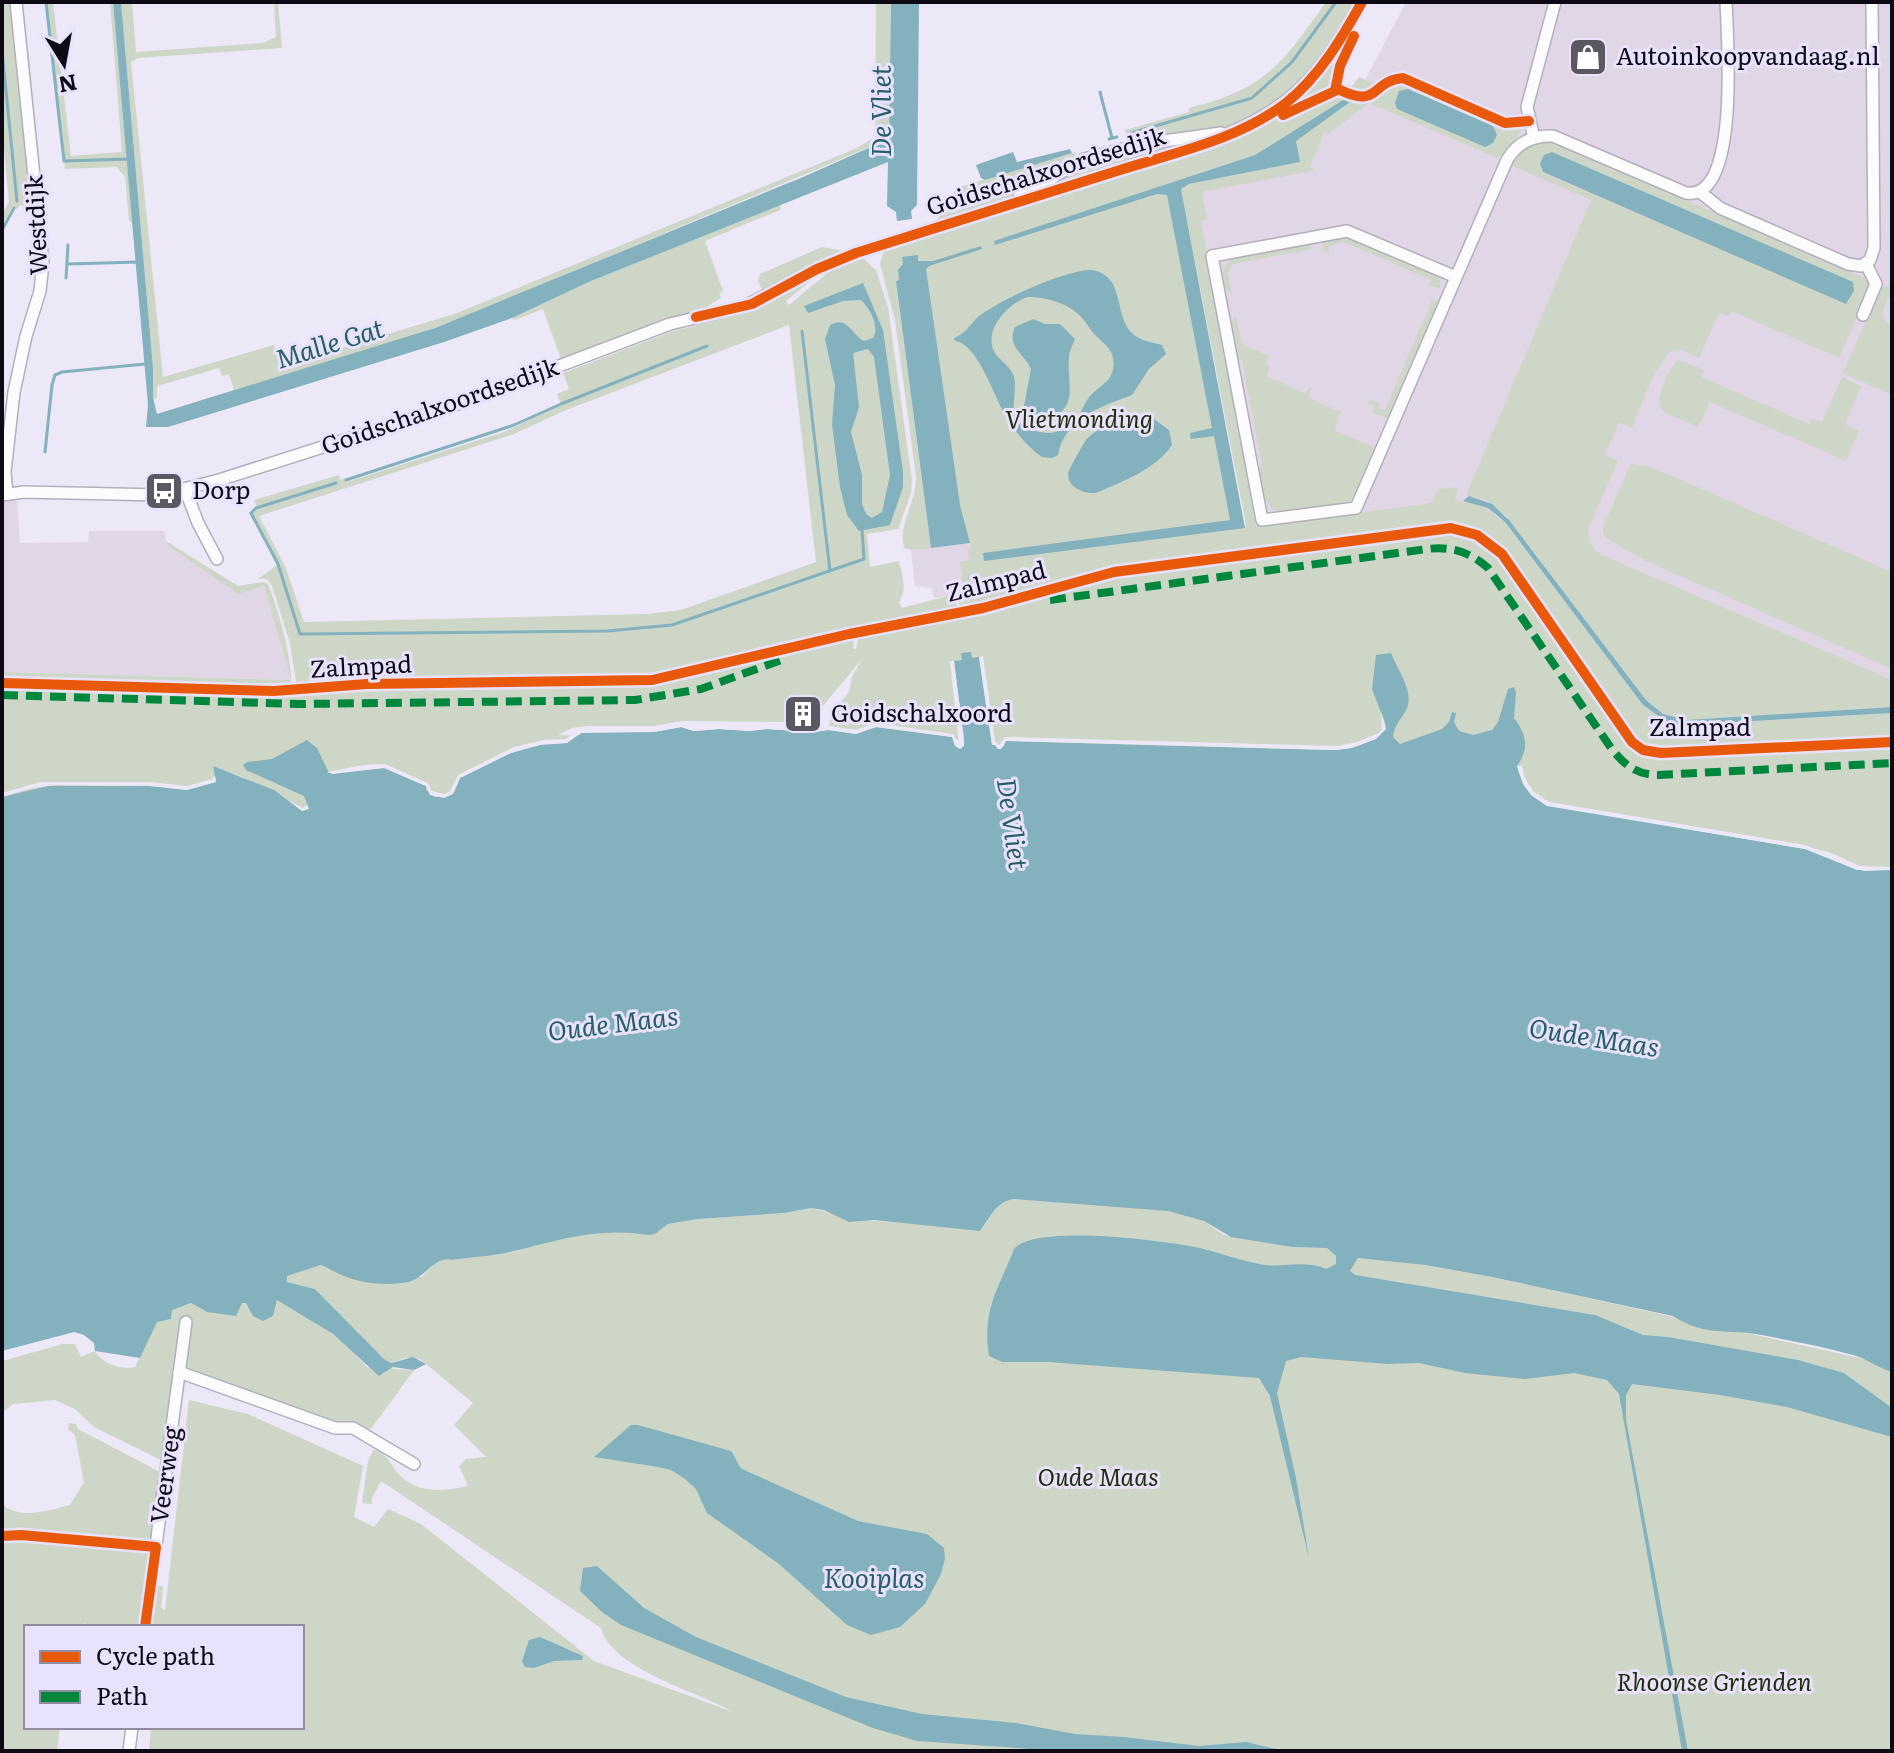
<svg xmlns="http://www.w3.org/2000/svg" width="1894" height="1753" viewBox="0 0 1894 1753" font-family="Literata,serif">
<style>
.industrial{fill:#e0d6e6}
.green{fill:#ced6c7;fill-rule:evenodd}
.water{fill:#84b1be;fill-rule:evenodd}
.pier{fill:#ece8f7}
.lines{fill:none;stroke-linecap:round;stroke-linejoin:round}
.stream{stroke:#84b1be;stroke-width:3}
.minor-casing{stroke:#b2afbb;stroke-width:14}
.minor{stroke:#fcfcfe;stroke-width:11}
.quiet{stroke:#00873e;stroke-width:8;stroke-dasharray:16 8;stroke-linecap:butt}
.cycleway-casing{stroke:#e9e2fd;stroke-width:15}
.cycleway{stroke:#e8590c;stroke-width:10}
.labels{text-anchor:middle;stroke-width:6;stroke-linejoin:round;paint-order:stroke}
.poi-label{font-size:24px;fill:#0d0a15;stroke:#e9e2fd;text-anchor:start}
.street-label{font-size:24px;fill:#0d0a15;stroke:#e9e2fd}
.park-label{font-size:24px;font-style:italic;fill:#202f0b;stroke:#e9e2fd}
.water-label{font-size:26px;font-style:italic;fill:#275f68;stroke:#e9e2fd}
</style>
<rect width="100%" height="100%" fill="#ece8f7"/>
<g class="industrial">
<path d="M1406 2H1892V685L1594 572 1553 507 1251 537 1189 191 1245 154 1361 88Z"/>
<path d="M17 498 20 543 88 542 89 531H164L167 545 238 594 264 586 291 680 2 672V500Z"/>
<path d="M970 543 980 590 934 598 931 588 915 586 911 550Z"/>
</g>
<g class="green">
<path d="M2 2H12L34 211 20 205 17 209 12 207 2 226V215L9 202 2 126Z"/>
<path d="M46 2H53L71 156 122 152 110 2H113L133 223 129 220 125 177 117 167 65 169Z"/>
<path d="M121 2H132L136 52 263 43 276 37 274 2H278L282 48 138 58 131 62 163 377 274 345 280 367 457 313 857 148 875 137 876 2H891L889 139 467 316 392 343 234 390 229 374 222 376 219 368 157 386V397L153 400V368Z"/>
<path d="M1326 2H1358C1322 58 1296 104 1229 128 1206 137 1158 139 1132 143L1127 140 1125 130 1189 112V108C1266 89 1282 64 1326 2Z"/>
<path d="M1361 13 1331 90 1274 117 1301 95Z"/>
<path d="M1359 77 1376 85 1368 99 1391 83 1403 80 1502 123 1522 128C1520 135 1504 155 1497 158L1369 103 1328 134 1324 133 1310 167 1316 170 1202 192 1207 219 1201 221 1258 526 1431 503 1438 489 1458 487 1455 500 1481 505 1505 522 1643 705 1667 722 1684 725 1892 713V740L1654 750 1643 748 1634 741 1506 554C1486 531 1460 525 1431 526L1118 569 960 610 957 594 972 591 970 583 963 584 960 562 970 560 968 549 971 548 958 509 923 263 918 260 903 265 899 280 896 281 931 548 911 550 904 548C898 523 917 502 916 476L895 320 880 264 883 253 888 247 1265 123 1331 95 1340 94 1367 100 1349 91ZM1296 141 1299 162 1189 184 1181 189 1246 525 1244 529 1168 184Z"/>
<path d="M1214 135 1029 193 1081 164 1116 152Z"/>
<path d="M1544 142 1558 144 1871 281 1870 288 1839 358 1731 311 1728 316 1719 313 1699 358C1692 355 1682 349 1675 350 1659 352 1639 413 1632 428L1619 422 1605 455 1618 461 1589 527C1586 540 1592 548 1602 555L1892 680V707L1686 720 1663 714 1646 700 1505 515 1486 500 1466 495 1591 200 1510 165 1524 149ZM1552 152 1852 282 1850 299 1846 303 1543 173 1540 164 1544 155Z"/>
<path d="M1076 152 1074 158 1008 202 932 225 951 203 955 188Z"/>
<path d="M778 205 781 206 780 210 705 241 723 291 719 294 721 298 697 313 630 334H622L619 337 561 359 543 309 515 320 512 318 591 281Z"/>
<path d="M1343 236 1435 274 1440 280V288L1429 286 1431 280 1344 242 1328 246 1329 253 1322 251 1323 240Z"/>
<path d="M1308 243 1313 249 1233 264 1228 272 1232 294 1224 289 1223 269 1231 259Z"/>
<path d="M822 247 848 252 764 294 758 280 760 274Z"/>
<path d="M862 257 876 270 888 307 912 481 911 493 898 529 867 534 870 567 899 561C902 575 908 589 899 602L902 608 955 594 958 610 857 630 655 677 610 680 365 681 297 688 290 643 272 586 267 579H258L277 565 249 513 257 507 254 500 339 475 340 480 346 478 347 482 504 432 561 405 557 394 569 389 563 373 673 331 695 326 697 322 754 307 818 275 786 301 789 305 837 265ZM789 325 816 562 681 610 646 614 304 622 286 568 259 516 514 434 566 410Z"/>
<path d="M1886 286 1892 288V298H1888C1882 312 1881 318 1892 328V395L1843 373 1881 287Z"/>
<path d="M1436 300 1438 305 1389 419 1372 412 1374 406 1368 403 1370 399 1380 404 1379 408 1385 410 1432 301Z"/>
<path d="M1236 316 1242 344 1269 356 1266 364 1270 367 1267 376 1306 394 1309 387 1312 388 1309 398 1338 411 1342 410 1335 427 1337 432 1376 448 1358 491 1349 502 1279 513 1272 508 1263 497 1258 469 1262 467 1242 360H1237L1231 323Z"/>
<path d="M1679 360 1704 370 1702 377 1809 424 1812 418 1822 422 1842 377 1861 386 1845 424 1859 431 1846 461 1710 402 1698 427 1666 413 1660 407C1658 393 1668 368 1679 360Z"/>
<path d="M1631 464 1647 466 1670 475 1892 572V669L1644 560 1608 539 1603 534V526Z"/>
<path d="M1439 531C1463 530 1481 539 1499 554L1629 743 1643 753 1656 755 1892 744V867L1864 868 1829 852 1814 849 1556 807 1351 754 961 744 957 739 911 735 858 737 828 728 832 714 849 692 852 677 862 659 813 718 806 722 682 721 654 726H588L572 728 558 735 583 736 509 752 461 780 450 798 327 772 311 741 308 804 303 808 243 777 217 768 228 828 2 850V686L275 693 369 686 648 683 683 677 854 635 853 648 856 649 859 634 984 610 1123 572Z"/>
<path d="M166 541 238 586 263 582 268 584C281 617 291 657 292 688L2 681V672L291 680 264 586 238 594 167 545Z"/>
<path d="M1014 1199 1168 1210 1204 1221 1224 1235 1292 1247 1327 1248 1492 1277 1892 1365V1751H149L151 1727H302V1627H152L158 1586H163L161 1607 165 1611 189 1400 248 1414 363 1466 354 1517 374 1527 388 1509 421 1524 594 1661 733 1712C697 1691 613 1670 601 1628L381 1481 372 1498V1504L362 1503 368 1461 374 1449C386 1454 389 1461 396 1471 414 1494 442 1492 468 1486L459 1466 466 1459 486 1457 454 1425 473 1403 420 1359 405 1358 390 1363 384 1359 315 1289 287 1282V1276L321 1265 422 1277C431 1267 437 1256 452 1260L513 1252 532 1244 607 1230 655 1234 668 1224 698 1219 784 1213 811 1208 862 1220 983 1228C992 1214 997 1202 1014 1199Z"/>
<path d="M277 1300C311 1316 342 1338 367 1367L414 1370 371 1429 362 1427 345 1429 182 1370 165 1462 94 1427 75 1409 55 1400 13 1404 2 1413V1361L63 1344H75L81 1357 95 1351C102 1364 122 1370 135 1367L157 1321 171 1319V1310L191 1303 207 1312 247 1302 273 1316Z"/>
<path d="M69 1423 76 1424 78 1429 162 1473 151 1544 33 1531 2 1532V1494L5 1507C25 1519 49 1510 70 1505L84 1482 75 1435 68 1429Z"/>
<path d="M20 1539 152 1550 142 1627H92L85 1623 79 1627H26V1727H60L57 1751H2V1541Z"/>
</g>
<g class="water">
<path d="M113 2H121L153 368V398L157 414 435 328 803 177 889 139 891 2H919L917 205 911 211 912 219 897 221 896 212 887 206 888 162 591 281 512 318 444 342 168 427H146L148 405Z"/>
<path d="M1408 89 1493 126 1497 135 1493 143 1485 147 1397 109 1395 103 1399 91Z"/>
<path d="M1343 100 1350 102 1296 141 1300 162 1189 184 1181 189 1245 528 984 561 983 553 1230 520 1214 436 1191 439 1190 433 1212 428 1167 195 1157 194 995 245 994 241 1255 155Z"/>
<path d="M1070 149 1072 153 985 180 981 178 976 165 1013 152 1017 162Z"/>
<path d="M1552 152 1853 282 1854 291 1846 304 1543 172 1540 164 1544 155Z"/>
<path d="M981 246 982 249 929 266 926 269 960 505 970 543 931 548 896 281 899 280 898 270 903 264 902 257 918 255V261H933Z"/>
<path d="M1092 270C1126 276 1113 314 1132 333 1140 341 1151 342 1162 345L1166 354 1149 369 1132 395C1100 407 1065 418 1058 455L1052 458 1042 457C1026 446 1014 430 1004 413 994 396 977 343 955 341L954 338C968 333 971 321 982 314 1004 298 1065 270 1092 270ZM1028 297C1047 297 1071 304 1083 319 1087 324 1090 329 1094 334 1105 345 1116 350 1113 369 1111 382 1098 387 1090 396 1079 411 1080 424 1059 431 1051 434 1043 433 1035 431 1001 423 1019 399 1014 377 1011 366 1001 362 995 353 982 331 1008 303 1028 297Z"/>
<path d="M863 283 883 330 903 472V487L890 525 859 531 847 515 840 487 832 424 835 385 825 339 830 325C847 315 851 334 864 341L873 338C880 327 870 308 861 300L843 301 808 313 804 306ZM868 349 874 357 890 475 882 512 872 518 866 514 862 504V475L851 432 859 407 853 353Z"/>
<path d="M1033 319 1045 324H1060L1075 339C1073 345 1069 351 1069 358 1066 382 1081 406 1048 420L1033 416 1024 406 1031 369C1024 353 1006 347 1015 327Z"/>
<path d="M1138 417 1154 419 1169 430 1172 445C1155 470 1123 481 1096 493 1085 494 1067 488 1068 473 1069 470 1083 444 1086 440 1098 427 1121 417 1138 417Z"/>
<path d="M1469 496 1492 504 1509 520 1646 700 1663 714 1686 720 1892 707V713L1685 725 1667 722 1643 705 1505 522 1488 508 1463 501Z"/>
<path d="M971 652 972 658 979 657 992 745H995L998 749H1001L1005 741 1327 750C1351 750 1372 745 1386 725L1372 689 1376 655 1391 653C1397 669 1414 691 1407 708 1402 719 1394 725 1393 737L1400 744 1442 729 1449 722 1452 712 1456 713 1454 722 1459 731 1473 735 1492 730 1498 722 1508 689 1514 687 1516 692 1514 718C1526 733 1530 749 1517 766 1521 783 1530 796 1546 805L1805 849 1857 870H1892V1372C1878 1368 1866 1358 1853 1355 1821 1346 1788 1340 1756 1334 1722 1329 1704 1336 1673 1316L1492 1277 1425 1265 1358 1258 1350 1271 1355 1275 1595 1315 1643 1335 1668 1337 1798 1360 1844 1373 1892 1408V1437L1787 1407 1720 1395 1632 1384 1626 1395V1420L1688 1751H1682L1619 1394 1607 1380 1574 1373 1525 1379 1465 1373 1419 1363 1388 1364 1301 1357 1286 1361 1277 1393 1296 1478 1309 1558 1270 1396 1259 1378 1048 1362H1002L989 1356C982 1309 998 1290 1014 1249 1035 1223 1168 1241 1200 1248 1220 1253 1239 1260 1259 1264 1281 1269 1304 1259 1326 1269L1336 1264V1256L1327 1248 1292 1247 1231 1237 1204 1221 1168 1211 1014 1199C995 1202 991 1217 980 1231L874 1220 849 1222 824 1210 811 1208 784 1213 698 1219 668 1224 655 1234 649 1235C600 1227 561 1239 514 1251 495 1256 471 1257 452 1260 433 1256 426 1278 408 1282 388 1286 363 1284 344 1276 336 1273 329 1268 321 1265L287 1276V1282L315 1289 384 1359 391 1363 413 1357 426 1364 414 1370 393 1367 379 1376 333 1334 277 1300 273 1316 263 1321 253 1316 246 1303H242L236 1316 207 1312 191 1303 172 1310 171 1319 157 1322 140 1358 95 1351 94 1343 84 1335 74 1332 2 1351V797L48 786H150L187 790 216 782 213 766 274 790 302 811 309 809 304 796 246 770 243 765 247 762 272 759 307 740 317 748 329 773 384 768 426 786V790L435 797 454 792 460 778 508 754 539 745 567 743 583 732H654L681 727 694 731 719 729 750 731 767 729 813 732 829 730 856 734 876 727 952 737 961 749 964 741 954 661 962 660 961 653Z"/>
<path d="M631 1425H638L731 1451C736 1457 736 1463 742 1469L858 1521 927 1534 944 1548 945 1559 941 1574 925 1604 900 1627 871 1635 847 1625 779 1564 707 1513 696 1489 685 1479 671 1470 658 1467 594 1457Z"/>
<path d="M597 1566 644 1608 696 1637 846 1697 922 1714 1016 1723 1075 1734 1124 1737 1199 1746 1246 1742 1285 1751H1060L917 1741 873 1728 621 1625 602 1612 580 1591 583 1568Z"/>
<path d="M540 1637 583 1656 582 1660 554 1661 534 1668 525 1667 522 1661 529 1640Z"/>
</g>
<g class="pier">
<path d="M983 656 995 741 999 745 1005 737 1337 746 1357 742 1379 733 1382 729 1381 712 1386 729 1376 739 1352 748 1337 750 1006 741 1003 747 998 749 995 745H992L979 657Z"/>
<path d="M950 661H954L964 739V746L960 749 955 746 952 737 876 727 856 734 829 730 813 732 767 729 750 731 719 729 694 731 681 727 654 732 580 733 567 743 545 744 515 751 460 778 453 794 444 798 430 795 426 786 384 768 333 774 327 772 364 765 385 764 428 783 432 791 444 794 450 791 458 775 514 747 544 740 566 739 579 729 653 728 681 723 694 727 719 725 750 727 766 725 813 728 829 726 856 730 876 723 953 734 959 745Z"/>
<path d="M1517 766H1522L1525 778 1534 792 1549 802 1805 845 1858 866 1892 867V870L1864 871 1805 849 1547 806 1531 795 1523 784Z"/>
<path d="M215 776 216 782 187 790 150 786 56 785 32 788 2 797V793L40 782H150L187 786 212 779Z"/>
</g>
<g class="lines">
<g class="stream">
<path d="M46 2 64 161 128 159"/>
<path d="M2 51 17 201"/>
<path d="M1100 92 1112 138"/>
<path d="M1131 133 1252 98 1292 62 1336 2"/>
<path d="M1109 139 1117 137"/>
<path d="M2 230 14 208"/>
<path d="M67 264 139 262"/>
<path d="M66 278 68 245"/>
<path d="M2 313V342"/>
<path d="M802 331 830 571"/>
<path d="M45 452 52 385 55 375 62 372 145 364"/>
<path d="M346 480 514 425 561 404 707 346"/>
<path d="M336 483 256 508 251 513 278 564 300 634 607 631 672 625 864 559 862 530"/>
</g>
<g class="minor-casing">
<g id="minor">
<path d="M1534 138 1527 107 1555 2"/>
<path d="M1700 192 1720 208 1848 264 1861 266 1870 260 1874 248 1872 2"/>
<path d="M1019 197 1084 159 1142 144 1221 133"/>
<path d="M1456 277 1347 231 1212 256 1262 520 1356 508 1507 160C1517 143 1532 135 1553 136L1686 193C1741 202 1727 34 1726 2"/>
<path d="M1863 315 1876 284 1866 264"/>
<path d="M185 489 198 523 217 559"/>
<path d="M7 494 5 472 14 392 26 336 40 291 43 263 16 2"/>
<path d="M2 495 24 492 160 495 219 480 464 402 670 324 745 306 817 269 856 253 1204 143C1291 111 1317 80 1362 2"/>
<path d="M179 1372 335 1428H353L414 1464"/>
<path d="M145 1627 186 1322"/>
<path d="M129 1751 132 1727"/>
</g>
</g>
<use href="#minor" class="minor"/>
<g class="quiet">
<path d="M1050 600 1427 549C1451 546 1470 552 1488 568L1611 748C1624 765 1637 775 1658 775L1892 763"/>
<path d="M2 695 300 704 635 700 701 689 787 658"/>
</g>
<g class="cycleway-casing">
<g id="cycleway">
<path d="M1336 88C1381 111 1369 81 1403 78L1505 123 1529 121"/>
<path d="M1283 115 1335 91 1340 66 1354 36"/>
<path d="M696 317 752 304 817 269 856 253C943 225 1030 198 1117 171 1173 153 1238 140 1286 103 1319 77 1342 38 1362 2"/>
<path d="M2 683 274 691 367 684 652 680 849 634 983 608 1114 572 1451 528 1477 535 1502 554 1632 742 1643 750 1661 753 1892 742"/>
<path d="M2 1536 21 1535 156 1547 145 1627"/>
</g>
</g>
<use href="#cycleway" class="cycleway"/>
</g>
<defs>
<g id="shop-square" transform="scale(2)"><rect x="-9" y="-9" width="18" height="18" rx="4" fill="#5b5864" stroke="#e9e2fd"/><path d="M-5-2.5h2.3a2.7 3.5 0 0 1 5.4 0H5L5.5 6h-11ZM-1.5-2.5h3a1.5 2.3 0 0 0-3 0Z" fill="#fff"/></g>
<g id="bus-square" transform="scale(2)"><rect x="-9" y="-9" width="18" height="18" rx="4" fill="#5b5864" stroke="#e9e2fd"/><path d="M-5-6H5V4H4V6H2V4H-2V6H-4V4H-5ZM-3.5-4V0h7V-4ZM-3.5 1.2v1.5H-2V1.2ZM2 1.2v1.5H3.5V1.2Z" fill="#fff"/></g>
<g id="building-square" transform="scale(2)"><rect x="-9" y="-9" width="18" height="18" rx="4" fill="#5b5864" stroke="#e9e2fd"/><path d="M-4-6H4V6H1V3H-1V6H-4ZM-2.5-4.3h1.7v1.8h-1.7ZM.8-4.3h1.7v1.8H.8ZM-2.5-1h1.7V.8h-1.7ZM.8-1h1.7V.8H.8Z" fill="#fff"/></g>
</defs>
<g fill-rule="evenodd">
<use href="#shop-square" x="1588" y="57"/>
<use href="#bus-square" x="164" y="491"/>
<use href="#building-square" x="803" y="714"/>
</g>
<g class="labels">
<g class="poi-label">
<text x="1616" y="65">Autoinkoopvandaag.nl</text>
<text x="192" y="499">Dorp</text>
<text x="831" y="722">Goidschalxoord</text>
</g>
<g class="street-label">
<text transform="translate(1046 172) rotate(-17)" y="8">Goidschalxoordsedijk</text>
<text transform="translate(37 225) rotate(-93)" y="8">Westdijk</text>
<text transform="translate(440 407) rotate(-19)" y="8">Goidschalxoordsedijk</text>
<text transform="translate(996 582) rotate(-14)" y="8">Zalmpad</text>
<text transform="translate(361 667) rotate(-3)" y="8">Zalmpad</text>
<text x="1700" y="736">Zalmpad</text>
<text transform="translate(166 1475) rotate(-82)" y="8">Veerweg</text>
</g>
<g class="park-label">
<text x="1079" y="428">Vlietmonding</text>
<text x="1098" y="1486">Oude Maas</text>
<text x="1714" y="1691">Rhoonse Grienden</text>
</g>
<g class="water-label">
<text transform="translate(882 111) rotate(-90)" y="9">De Vliet</text>
<text transform="translate(330 344) rotate(-17)" y="9">Malle Gat</text>
<text transform="translate(1012 824) rotate(82)" y="9">De Vliet</text>
<text transform="translate(613 1024) rotate(-7)" y="9">Oude Maas</text>
<text transform="translate(1594 1038) rotate(9)" y="9">Oude Maas</text>
<text x="874" y="1588">Kooiplas</text>
</g>
</g>
<rect width="1894" height="1753" fill="none" stroke="#0d0a15" stroke-width="8"/>
<rect x="24" y="1625" width="280" height="104" fill="#e9e2fd" stroke="#918ca0" stroke-width="2"/>
<rect x="40" y="1651" width="40" height="12" fill="#e8590c" stroke="#918ca0" stroke-width="2"/>
<text x="96" y="1665" font-size="24" fill="#0d0a15">Cycle path</text>
<rect x="40" y="1691" width="40" height="12" fill="#00873e" stroke="#918ca0" stroke-width="2"/>
<text x="96" y="1705" font-size="24" fill="#0d0a15">Path</text>
<g transform="translate(64 64) rotate(169)" stroke="#e9e2fd" stroke-width="6" paint-order="stroke">
<path d="M0-6L14 30L0 20L-14 30Z" fill="#0d0a15"/>
<text y="-12" font-size="22" font-weight="bold" text-anchor="middle" fill="#0d0a15">N</text>
</g>
</svg>
